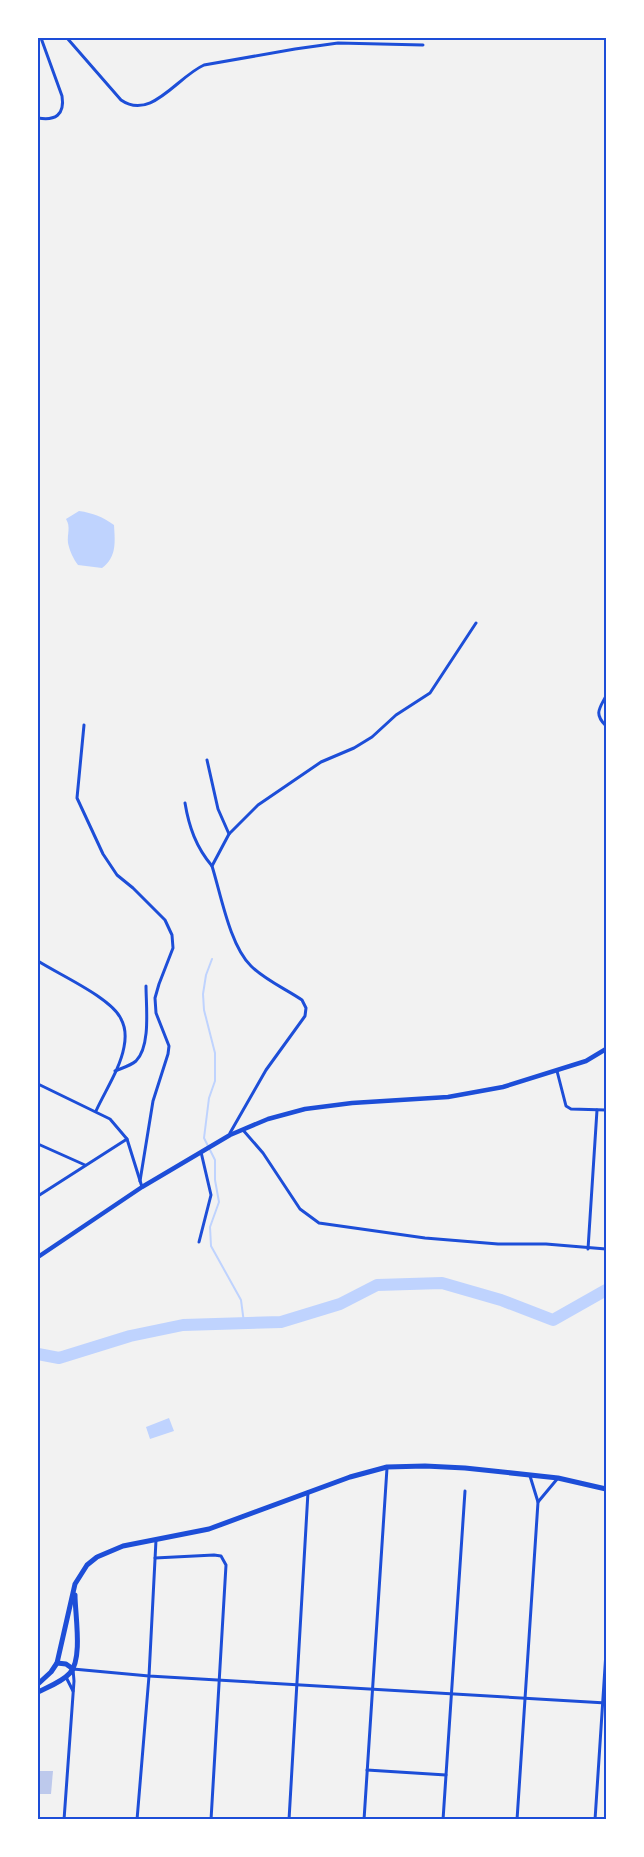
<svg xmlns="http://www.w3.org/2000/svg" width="644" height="1857" viewBox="0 0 644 1857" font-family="'Alegreya Sans',sans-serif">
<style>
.water{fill:#bfd3fe}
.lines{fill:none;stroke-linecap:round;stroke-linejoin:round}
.stream{stroke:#bfd3fe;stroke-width:2}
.river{stroke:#bfd3fe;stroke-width:12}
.building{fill:#bdc9ec}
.minor{stroke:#1d4ed8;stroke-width:3}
.secondary{stroke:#1d4ed8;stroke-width:4.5}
.primary{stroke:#1d4ed8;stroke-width:5}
.neatline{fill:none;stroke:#1d4ed8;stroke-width:2}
</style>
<rect width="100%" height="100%" fill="#f2f2f2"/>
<g class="water">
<path d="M79 511C93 513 103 517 114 525 115 542 117 557 102 568L78 565C73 558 70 552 68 543 67 534 71 527 66 519Z"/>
<path d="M169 1418 174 1431 150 1439 146 1427Z"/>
</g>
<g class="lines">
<path class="stream" d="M212 959 206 975 203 994 204 1010 215 1053V1081L209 1098 204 1138 215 1160V1180L219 1202 210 1227 211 1246 241 1300 244 1323"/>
<path class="river" d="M38 1354 59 1358 130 1336 183 1325 281 1322 340 1304 377 1285 442 1283 501 1300 553 1320 606 1290"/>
</g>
<path class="building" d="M38 1771H53L51 1794H38Z"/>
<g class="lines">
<g class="minor">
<path d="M67 38 121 100C151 121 177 77 204 65L295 49 338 43 423 45"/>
<path d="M38 118C55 121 65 115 62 96L41 38"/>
<path d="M606 696C599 709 594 714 606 726"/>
<path d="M84 725 77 798 103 854 117 875 133 888 165 920 172 935 173 948 159 984 155 998 156 1013 169 1046 168 1054 153 1101 140 1181"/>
<path d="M207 760 218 809 229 834"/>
<path d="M185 803C189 827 196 847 212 866"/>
<path d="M38 961C58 974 112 998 121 1019 126 1028 126 1037 124 1047 120 1069 105 1091 96 1111"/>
<path d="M115 1071C122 1068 130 1066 136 1061 151 1046 146 1006 146 986"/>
<path d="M557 1071 566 1106 571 1109 606 1110"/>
<path d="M38 1084 110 1119 127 1139 142 1187"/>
<path d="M243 1130 263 1153 300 1209 319 1223 425 1238 498 1244H546L606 1249"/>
<path d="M230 1133 266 1070 305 1016 306 1008 302 1000C286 989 265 980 251 966 230 946 221 895 212 866L229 834 258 805 321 762 354 748 372 737 396 715 430 693 476 623"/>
<path d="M38 1144 85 1165"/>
<path d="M38 1196 127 1139"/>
<path d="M199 1242 211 1195 201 1152"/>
<path d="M588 1249 597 1110"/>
<path d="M538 1502 558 1478"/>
<path d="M155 1558 214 1555 221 1556 226 1565 211 1820"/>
<path d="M66 1677 73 1691"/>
<path d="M367 1770 446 1775"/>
<path d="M64 1820 74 1681 73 1669 149 1676 606 1703"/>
<path d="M137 1820 149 1676 156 1540"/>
<path d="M289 1820 308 1492"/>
<path d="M364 1820 387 1468"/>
<path d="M443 1820 465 1491"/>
<path d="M517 1820 538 1502 530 1476"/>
<path d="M595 1820 606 1652"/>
</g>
<path class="secondary" d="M38 1257 142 1187 230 1135 268 1119 305 1109 352 1103 448 1097 503 1087 586 1061 606 1049"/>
<g class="primary">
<path d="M57 1663 66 1664 73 1669"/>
<path d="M38 1684 51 1672 57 1663 75 1584 87 1565 97 1557 123 1546 209 1529 350 1477 387 1467 425 1466 465 1468 558 1478 606 1489"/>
<path d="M38 1692C48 1687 62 1682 70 1673 83 1659 75 1614 75 1595"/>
</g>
</g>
<rect width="644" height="1857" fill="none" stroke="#ffffff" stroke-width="78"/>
<rect x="39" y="39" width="566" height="1779" class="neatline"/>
</svg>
